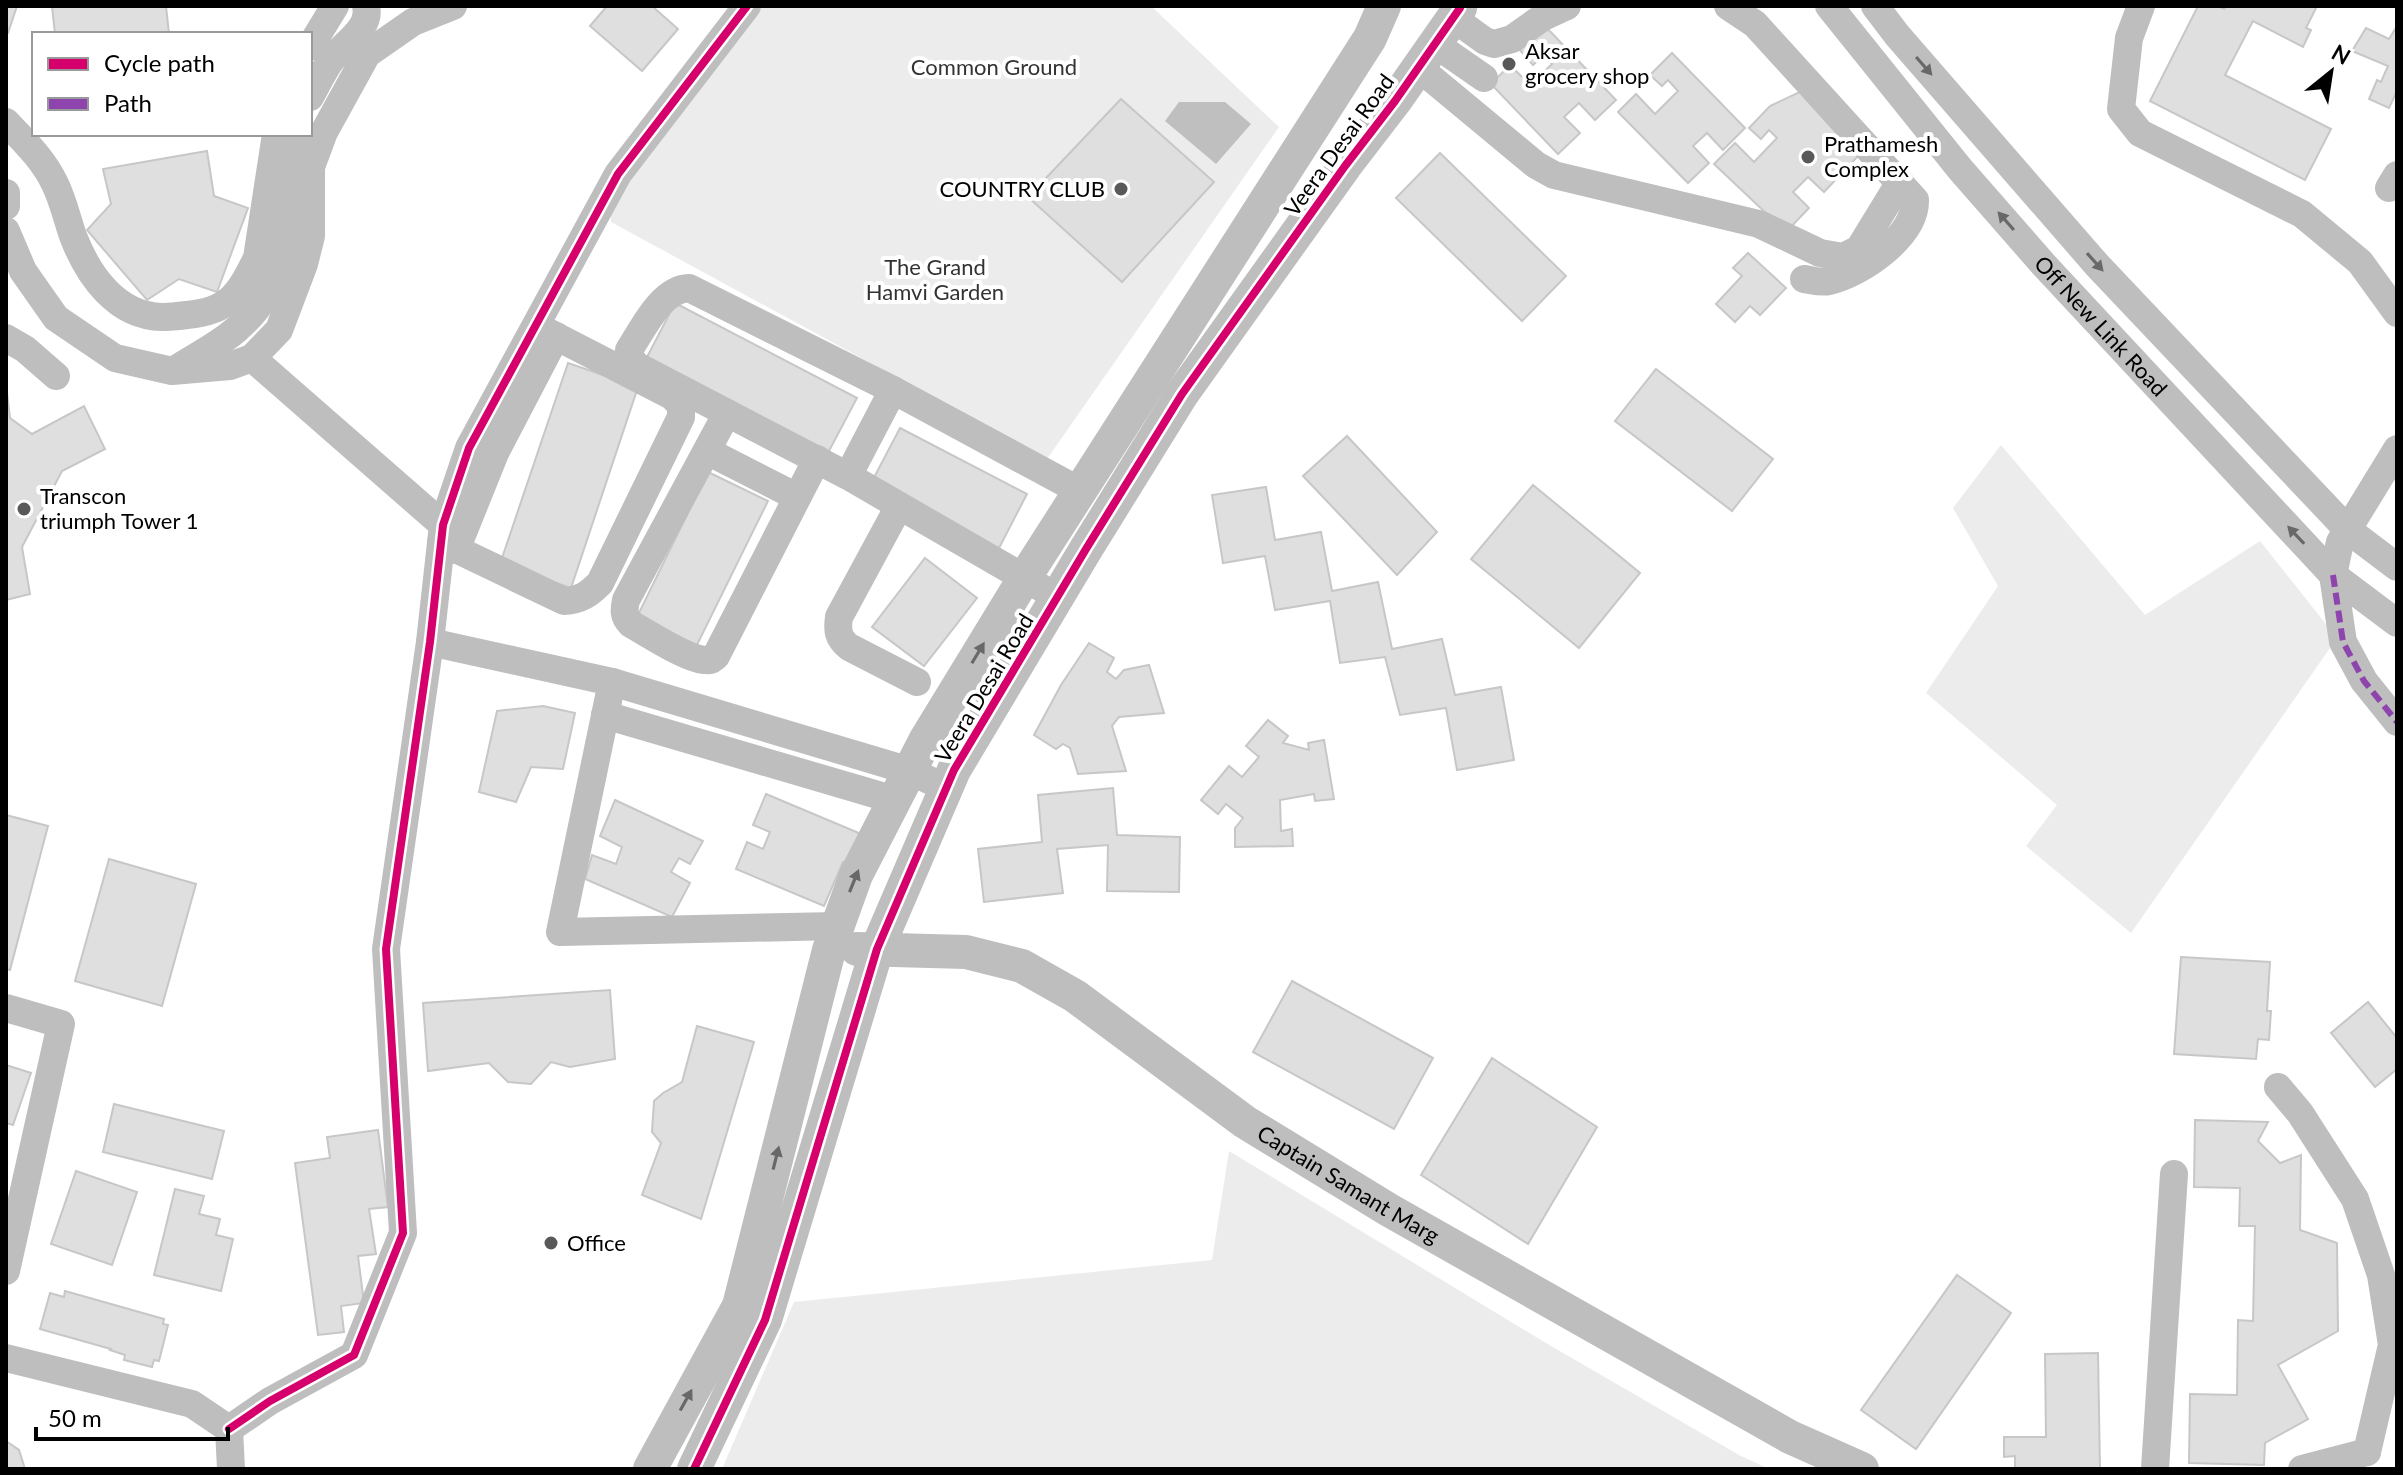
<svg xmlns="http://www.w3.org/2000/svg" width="2403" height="1475" viewBox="0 0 2403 1475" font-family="Lato,sans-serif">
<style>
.green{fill:#ececec}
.water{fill:#bfbfbf}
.building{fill:#dfdfdf;stroke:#c7c7c7;stroke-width:2}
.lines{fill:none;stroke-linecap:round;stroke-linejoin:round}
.minor{stroke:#bebebe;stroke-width:28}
.tertiary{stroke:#bebebe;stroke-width:34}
.quiet{stroke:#8e44ad;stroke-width:6;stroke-dasharray:12 6;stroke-linecap:butt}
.cycleway-casing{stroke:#fff;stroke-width:13}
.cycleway{stroke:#d6006c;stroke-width:8}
.oneway{fill:#686868}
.poi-dot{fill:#595959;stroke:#fff;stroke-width:3}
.labels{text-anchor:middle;stroke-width:8;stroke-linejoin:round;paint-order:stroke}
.poi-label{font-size:22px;fill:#000;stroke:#fff;text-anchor:start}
.park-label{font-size:22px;fill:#333;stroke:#fff}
.street-label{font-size:22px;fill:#000;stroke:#fff}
</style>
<rect width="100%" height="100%" fill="#fff"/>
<g class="green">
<path d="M756 6H1151L1279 127 1047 459 611 222V207Z"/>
<path d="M2001 445 2145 615 2260 541 2337 638 2131 933 2026 846 2057 805 1926 693 1998 586 1953 508Z"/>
<path d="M1229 1151 1546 1343 1739 1455 1769 1469H722L794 1302 1212 1260Z"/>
</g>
<path class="water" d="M1179 102H1225L1251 124 1216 164 1165 121Z"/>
<g class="building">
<path d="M6 6H17L8 33H6Z"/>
<path d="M52 6H166L169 34H55Z"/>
<path d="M607 6H652L678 29 642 71 590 26Z"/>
<path d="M2198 6H2218L2224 9 2226 6H2317L2306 28 2311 30 2303 47 2253 21 2225 75 2331 129 2305 180 2150 101Z"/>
<path d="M1544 25 1616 100 1595 120 1579 103 1564 117 1580 133 1558 154 1491 84 1510 65 1530 85 1552 64 1544 55 1533 65 1519 49Z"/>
<path d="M2397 26V91L2389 108 2369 99 2377 80 2381 82 2388 66 2352 51 2366 28 2389 39Z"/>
<path d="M1672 53 1745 128 1723 150 1707 133 1693 146 1709 163 1688 183 1618 112 1636 94 1655 114 1678 91 1668 80 1662 86 1650 75Z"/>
<path d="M1804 90 1861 153 1824 192 1808 177 1793 192 1809 208 1786 232 1714 164 1735 143 1754 162 1777 138 1769 130 1761 139 1749 128 1770 106Z"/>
<path d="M1121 99 1214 182 1122 282 1028 197Z"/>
<path d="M207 151 214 196 248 208 217 292 179 279 147 300 87 230 111 204 103 169Z"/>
<path d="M1440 153 1566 276 1522 321 1396 198Z"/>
<path d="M1748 253 1786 288 1760 315 1750 306 1735 322 1716 304 1742 276 1733 268Z"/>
<path d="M675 303 857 398 828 453 646 359Z"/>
<path d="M568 363 638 387 571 588 500 564Z"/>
<path d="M1656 369 1773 459 1732 511 1615 421Z"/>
<path d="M6 384 10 418 32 434 84 406 105 449 62 471 22 547 30 594 6 600Z"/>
<path d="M900 428 1027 494 997 552 870 485Z"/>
<path d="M1347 436 1437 532 1397 575 1303 476Z"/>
<path d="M708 472 768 501 694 651 635 621Z"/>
<path d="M1533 485 1640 573 1579 648 1471 559Z"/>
<path d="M1266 487 1275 540 1321 532 1332 591 1378 582 1392 649 1442 639 1455 695 1501 687 1514 760 1457 770 1446 708 1400 715 1385 657 1340 663 1330 601 1275 610 1265 556 1223 563 1212 495Z"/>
<path d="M925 558 977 598 924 666 872 627Z"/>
<path d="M1089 643 1114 658 1107 672 1116 679 1124 670 1149 665 1164 713 1119 717 1112 726 1126 771 1078 774 1070 748 1063 744 1056 749 1034 735 1061 685Z"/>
<path d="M543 706 575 713 563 769 531 767 516 802 479 792 497 711Z"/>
<path d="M1268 720 1288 736 1283 743 1309 750 1308 743 1324 740 1334 799 1315 801 1314 794 1280 800 1281 831 1292 829 1293 846 1235 847V828L1243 818 1226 804 1218 814 1201 800 1229 766 1242 777 1259 757 1246 746Z"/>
<path d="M1113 788 1117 835 1180 837 1179 892 1107 891 1108 845 1057 849 1063 893 984 902 978 849 1042 842 1038 795Z"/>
<path d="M766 794 866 836 853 867 843 862 824 906 736 869 747 842 763 849 770 832 753 825Z"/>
<path d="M615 800 703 841 690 864 679 858 671 872 690 883 672 917 585 879 592 855 616 864 622 847 600 836Z"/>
<path d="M6 815 48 826 10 970 6 969Z"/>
<path d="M109 859 196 884 162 1006 75 981Z"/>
<path d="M2181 957 2270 962 2267 1011H2271L2269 1040 2258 1039 2256 1059 2174 1054Z"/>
<path d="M1292 981 1433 1058 1394 1129 1253 1052Z"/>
<path d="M610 990 615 1059 570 1067 551 1062 531 1084 508 1082 489 1063 428 1071 423 1003Z"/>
<path d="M2368 1002 2397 1038V1069L2375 1087 2331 1033Z"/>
<path d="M697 1026 754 1042 701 1219 642 1195 661 1143 652 1132 654 1101 663 1093 682 1082Z"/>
<path d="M1492 1058 1597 1127 1528 1244 1421 1175Z"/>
<path d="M6 1065 31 1073 13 1125 6 1123Z"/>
<path d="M114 1104 224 1131 212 1179 103 1152Z"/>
<path d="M2195 1120 2268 1122 2258 1141 2280 1163 2301 1155 2300 1230 2337 1243 2338 1331 2278 1365 2308 1419 2265 1443 2264 1465 2189 1463 2190 1394 2237 1395 2238 1320 2253 1321 2255 1226H2239L2240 1188 2194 1187Z"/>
<path d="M378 1130 388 1207 369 1209 376 1254 358 1256 364 1303 341 1306 344 1332 318 1335 295 1163 330 1158 327 1137Z"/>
<path d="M76 1171 137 1192 112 1265 51 1244Z"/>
<path d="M175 1189 204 1196 199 1214 220 1219 216 1235 233 1239 221 1291 154 1275Z"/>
<path d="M1957 1275 2011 1313 1916 1449 1861 1410Z"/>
<path d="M65 1291 164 1319 163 1324 168 1325 159 1361 154 1360 152 1367 124 1360 125 1355 110 1350 111 1349 40 1329 50 1293 64 1297Z"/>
<path d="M2098 1353 2100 1469H2015V1456L2004 1457V1437H2046L2045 1354Z"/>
<path d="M6 1441 19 1450 25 1469H6Z"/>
</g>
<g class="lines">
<g class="minor">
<path d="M1728 6 1755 24 1915 200C1916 236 1861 274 1829 281 1820 283 1812 280 1804 279"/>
<path id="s1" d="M1829 6 1960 169 2044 265 2333 575 2397 623"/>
<path d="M1875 6 1897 35 2097 265 2348 530 2397 567"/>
<path d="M2141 6 2129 38 2121 109 2140 133 2302 214 2360 262 2397 313"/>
<path d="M1453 18 1485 41 1494 44 1512 39 1543 17 1567 6"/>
<path d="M1435 44 1484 78"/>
<path d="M310 47 335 6"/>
<path d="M1419 68 1536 165 1554 175 1759 224 1820 253 1843 257 1859 249 1900 182"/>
<path d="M310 97C316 86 322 74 329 63 341 45 372 29 366 6"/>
<path d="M6 122C24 141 44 160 55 184 63 200 67 219 73 236 88 275 116 316 162 317 170 317 179 316 187 315 230 311 239 294 257 258L276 134"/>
<path d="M2389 188 2397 175"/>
<path d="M6 193V206"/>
<path d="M6 231 23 271 56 318 115 358 172 371 230 366 252 358 279 330 304 264 311 236V167L324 132 367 54 413 22 453 6"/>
<path d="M6 338 25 349 56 376"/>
<path d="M252 358 443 525"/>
<path d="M176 369C196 356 221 344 238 328 298 276 289 205 297 134"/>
<path d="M893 390 1080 491"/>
<path d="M727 413 626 600C624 610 623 616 631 624 649 634 685 658 704 660 711 661 711 660 716 656L817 459"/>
<path d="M2397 449 2340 542 2333 575 2343 642 2364 681 2397 722"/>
<path d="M707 451 797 497"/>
<path d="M848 476 893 390 689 288C661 289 643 329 629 350L630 358 637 366 848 476 1059 598"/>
<path d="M899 506 839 617C837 631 838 638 849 647L917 682"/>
<path d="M441 542 564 601C581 600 589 594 600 583L681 417V405L672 396 536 326"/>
<path d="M456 550 495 453 556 336"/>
<path d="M430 642 612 682 910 771 946 788"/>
<path d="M612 682 560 932 837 926"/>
<path d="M605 715 895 800"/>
<path d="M6 1008 61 1024 6 1271"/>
<path d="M2278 1087 2300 1113 2355 1199 2381 1275 2392 1345 2367 1452"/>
<path d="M6 1358 192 1404 229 1429 231 1469"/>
<path d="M229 1429 270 1401 354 1355 403 1233 386 949 430 642 443 525 469 448 618 174 747 6"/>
<path d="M2155 1469 2174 1174"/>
<path d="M2302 1469 2367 1452"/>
</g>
<g class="tertiary">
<path id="s2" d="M857 949 966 952 1022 966 1075 996 1245 1122 1389 1210 1790 1437 1862 1469"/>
<path d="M650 1469 739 1306 829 950 856 875 926 739 1025 577 1370 38 1384 6"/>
<path d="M694 1469 765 1320 877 949 954 770 1086 549 1182 394 1345 166 1395 101 1460 8 1459 6"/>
</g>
<path class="quiet" d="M2333 575 2343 642 2364 681 2397 722"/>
<g class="cycleway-casing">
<g id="cycleway">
<path d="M229 1429 270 1401 354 1355 403 1233 386 949 430 642 443 525 469 448 618 174 747 6"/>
<path d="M694 1469 765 1320 877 949 954 770 1086 549 1182 394 1345 166 1395 101 1460 8 1459 6"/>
</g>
</g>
<use href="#cycleway" class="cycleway"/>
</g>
<defs><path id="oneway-solid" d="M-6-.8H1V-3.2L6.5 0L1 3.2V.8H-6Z" transform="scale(2)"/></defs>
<g class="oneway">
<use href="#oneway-solid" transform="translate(1924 66) rotate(49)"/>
<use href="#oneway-solid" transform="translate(2006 221) rotate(-131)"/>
<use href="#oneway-solid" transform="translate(2095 262) rotate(48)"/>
<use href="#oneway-solid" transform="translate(2296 535) rotate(-133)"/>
<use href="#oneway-solid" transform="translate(978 653) rotate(-59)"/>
<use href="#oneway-solid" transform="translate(854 881) rotate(-68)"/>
<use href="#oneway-solid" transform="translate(776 1158) rotate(-76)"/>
<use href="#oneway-solid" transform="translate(686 1400) rotate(-61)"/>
</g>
<g class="poi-dot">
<circle cx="1509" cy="64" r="8"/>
<circle cx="1808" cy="157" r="8"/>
<circle cx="1121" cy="189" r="8"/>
<circle cx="24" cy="509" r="8"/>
<circle cx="551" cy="1243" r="8"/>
</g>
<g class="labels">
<g class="poi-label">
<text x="1525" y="59">Aksar<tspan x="1525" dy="25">grocery shop</tspan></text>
<text x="1824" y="152">Prathamesh<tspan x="1824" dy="25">Complex</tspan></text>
<text x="1105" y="197" text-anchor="end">COUNTRY CLUB</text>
<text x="40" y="504">Transcon<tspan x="40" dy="25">triumph Tower 1</tspan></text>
<text x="567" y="1251">Office</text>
</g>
<g class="park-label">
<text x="994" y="75">Common Ground</text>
<text x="935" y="275">The Grand<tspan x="935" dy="25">Hamvi Garden</tspan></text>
</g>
<g class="street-label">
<text transform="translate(1339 145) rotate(-54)" y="8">Veera Desai Road</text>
<text dy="8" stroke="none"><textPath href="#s1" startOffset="420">Off New Link Road</textPath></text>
<text transform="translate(984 688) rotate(-59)" y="8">Veera Desai Road</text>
<text dy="8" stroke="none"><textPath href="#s2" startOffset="560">Captain Samant Marg</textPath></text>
</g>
</g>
<rect width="2403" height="1475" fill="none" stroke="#000000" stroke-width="16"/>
<rect x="32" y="32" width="280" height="104" fill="#ffffff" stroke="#999999" stroke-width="2"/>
<rect x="48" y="58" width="40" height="12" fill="#d6006c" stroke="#999999" stroke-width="2"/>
<text x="104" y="72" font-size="24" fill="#000000">Cycle path</text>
<rect x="48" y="98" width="40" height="12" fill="#8e44ad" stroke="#999999" stroke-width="2"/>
<text x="104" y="112" font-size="24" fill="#000000">Path</text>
<g transform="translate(2331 72) rotate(30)" stroke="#ffffff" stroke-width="6" paint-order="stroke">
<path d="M0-6L14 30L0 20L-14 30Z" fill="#000000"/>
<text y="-12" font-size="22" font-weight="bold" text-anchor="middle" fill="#000000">N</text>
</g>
<path d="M36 1427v12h192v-12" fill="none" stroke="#000000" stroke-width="4"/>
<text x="48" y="1427" font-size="24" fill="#000000" stroke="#ffffff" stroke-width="6" paint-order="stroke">50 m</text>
</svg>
